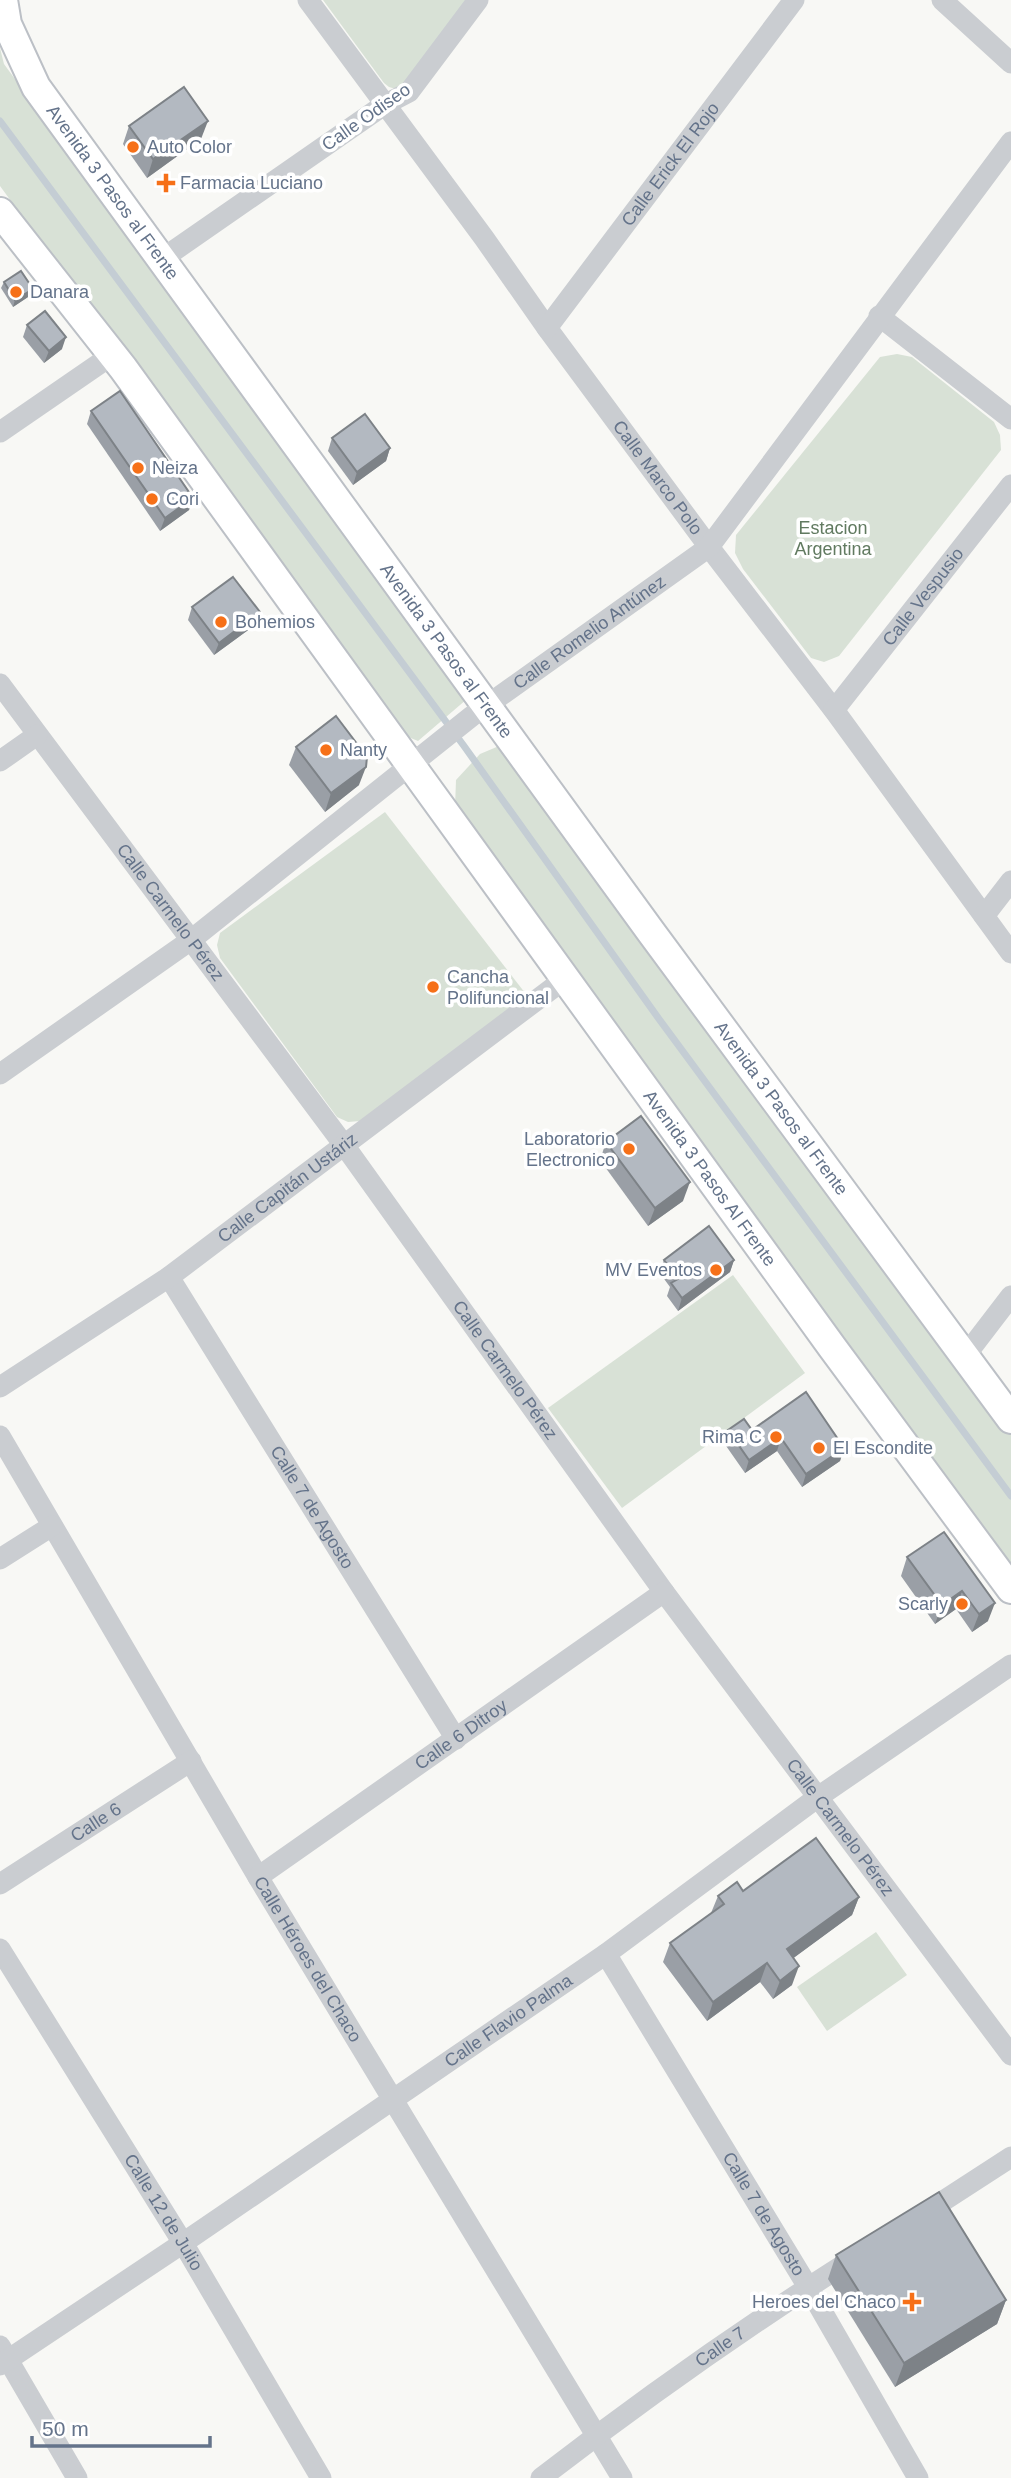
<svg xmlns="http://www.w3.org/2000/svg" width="1011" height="2478" viewBox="0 0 1011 2478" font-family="Arial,sans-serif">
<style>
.green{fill:#d8e1d6}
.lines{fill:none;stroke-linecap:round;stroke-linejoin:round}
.stream{stroke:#c4cdd4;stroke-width:7}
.secondary-casing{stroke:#bcc0c6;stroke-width:32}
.street{stroke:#cacdd1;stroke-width:21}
.secondary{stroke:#fff;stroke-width:28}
.wall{fill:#9a9fa6}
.shaded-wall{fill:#7d8287}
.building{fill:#b3b9c1;stroke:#7d8287;stroke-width:2}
.poi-dot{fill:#f67018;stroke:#fff;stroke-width:2.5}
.labels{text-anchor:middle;stroke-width:7;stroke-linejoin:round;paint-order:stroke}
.street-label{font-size:18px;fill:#64738a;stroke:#fff}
.poi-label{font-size:18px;fill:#64738a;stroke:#fff;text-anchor:start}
.park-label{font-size:18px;fill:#617a60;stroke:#fff}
</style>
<rect width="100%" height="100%" fill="#f8f8f5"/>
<g class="green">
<path d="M323 0H470L407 82 396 89 389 87 384 83Z"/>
<path d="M0 48 4 64 467 699 418 741 401 734 0 186Z"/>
<path d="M897 354 912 357 994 422 1000 435 1001 450 839 656 824 662 811 658 743 569 735 553 736 535 880 357Z"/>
<path d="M499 746 1011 1435V1565L455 807 456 780 480 754Z"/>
<path d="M385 812 529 998 360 1121 348 1122 337 1117 220 958 217 945 220 933Z"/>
<path d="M733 1275 805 1373 622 1508 548 1408Z"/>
<path d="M876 1932 907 1975 827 2031 797 1987Z"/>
</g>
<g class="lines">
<path class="stream" d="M0 121 464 746 659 1019 1011 1496"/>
<g class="secondary-casing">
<g id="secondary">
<path id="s15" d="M3 0 7 24 36 87 651 932 1011 1419"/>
<path id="s16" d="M0 212 123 368 832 1347 1011 1589"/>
</g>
</g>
<g class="street">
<path id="s1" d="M308 0 484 238 547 328 709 547 834 710 1011 953"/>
<path d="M942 0 1011 63"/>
<path d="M162 259 384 105 409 92 478 0"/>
<path d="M879 316 1011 419"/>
<path id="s2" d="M547 328 794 0"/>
<path d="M0 432 112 355"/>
<path id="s3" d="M0 684 344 1145 664 1592 1011 2055"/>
<path id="s4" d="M834 710 1011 485"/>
<path d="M0 761 37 735"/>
<path d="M984 916 1011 881"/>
<path id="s5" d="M0 1074 191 940 472 716 709 547 1011 142"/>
<path id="s6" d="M169 1277 456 1739"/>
<path d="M965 1356 1011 1296"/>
<path id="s7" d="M0 1387 169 1277 566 978"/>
<path id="s8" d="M0 1436 258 1877 622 2478"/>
<path d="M0 1559 52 1526"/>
<path id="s9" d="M258 1877 664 1592"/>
<path id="s10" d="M0 1884 191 1761"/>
<path id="s11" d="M0 1949 183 2243 321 2478"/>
<path id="s12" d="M606 1954 808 2287 918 2478"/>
<path d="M920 2216 1011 2157"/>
<path d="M0 2346 77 2478"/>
<path id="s13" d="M0 2365 183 2243 606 1954 818 1797 1011 1665"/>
<path id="s14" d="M541 2478C642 2400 747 2326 854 2258"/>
</g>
<use href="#secondary" class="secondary"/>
</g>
<g class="wall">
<path d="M129 126 201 139 147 178 123 144Z"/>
<path d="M4 282 33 289 31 295 13 307 1 288Z"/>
<path d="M27 325 62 349 44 363 23 337Z"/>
<path d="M91 411 193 498 189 510 160 531 87 424Z"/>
<path d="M332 438 390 448 386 461 353 485 328 451Z"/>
<path d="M192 607 260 612 255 625 214 655 188 620Z"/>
<path d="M296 747 359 785 325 812 289 765Z"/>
<path d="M606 1142 683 1201 648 1226 600 1160Z"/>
<path d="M664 1260H734L730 1272 678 1311 667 1296 670 1287 659 1272Z"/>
<path d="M728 1430H752L844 1448 840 1461 802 1487 777 1451 745 1473 724 1443Z"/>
<path d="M944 1532 988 1621 972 1632 956 1609 935 1624 901 1576 907 1557Z"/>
<path d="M743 1891 859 1897 852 1915 793 1958 792 1985 773 1999 760 1982 707 2021 663 1962 670 1943 711 1913 718 1896Z"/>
<path d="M836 2255 1006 2300 997 2324 895 2387 828 2279Z"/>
</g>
<g class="shaded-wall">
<path d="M208 121 201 139 147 178 153 159Z"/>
<path d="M33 289 31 295 13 307 15 300Z"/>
<path d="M66 337 62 349 44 363 49 351Z"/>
<path d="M390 448 386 461 353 485 357 472Z"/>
<path d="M193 498 189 510 160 531 165 518Z"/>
<path d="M260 612 255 625 214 655 219 643Z"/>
<path d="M366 767 359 785 325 812 331 793Z"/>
<path d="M690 1182 683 1201 648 1226 655 1208Z"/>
<path d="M734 1260 730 1272 678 1311 682 1298Z"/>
<path d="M781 1438 777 1451 745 1473 749 1460Z"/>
<path d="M844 1448 840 1461 802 1487 806 1474Z"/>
<path d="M962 1591 956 1609 935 1624 942 1605Z"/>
<path d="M995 1603 988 1621 972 1632 979 1614Z"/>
<path d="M859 1897 852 1915 780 1968 787 1949Z"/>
<path d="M767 1963 760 1982 707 2021 713 2002Z"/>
<path d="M799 1966 792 1985 773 1999 780 1981Z"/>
<path d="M1006 2300 997 2324 895 2387 904 2363Z"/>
</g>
<g class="building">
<path d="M184 87 208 121 153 159 129 126Z"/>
<path d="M21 271 33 289 15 300 4 282Z"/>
<path d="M45 311 66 337 49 351 27 325Z"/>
<path d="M120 391 193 498 165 518 91 411Z"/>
<path d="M365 414 390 448 357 472 332 438Z"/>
<path d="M233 577 260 612 219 643 192 607Z"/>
<path d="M336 716 367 757 366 767 331 793 296 747Z"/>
<path d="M641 1116 690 1182 655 1208 606 1142Z"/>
<path d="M709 1226 734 1260 682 1298 671 1283 678 1279 664 1260Z"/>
<path d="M806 1392 844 1448 806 1474 781 1438 749 1460 728 1430 744 1419 752 1430Z"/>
<path d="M944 1532 995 1603 979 1614 962 1591 942 1605 907 1557Z"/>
<path d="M816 1838 859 1897 787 1949 799 1966 780 1981 767 1963 713 2002 670 1943 724 1904 718 1896 737 1882 743 1891Z"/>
<path d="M939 2192 1006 2300 904 2363 836 2255Z"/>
</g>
<g class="poi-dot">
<circle cx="133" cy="147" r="7"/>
<path d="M162.5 172.5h7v7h7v7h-7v7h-7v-7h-7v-7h7z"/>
<circle cx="16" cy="292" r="7"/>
<circle cx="138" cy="468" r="7"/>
<circle cx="152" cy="499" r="7"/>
<circle cx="221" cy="622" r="7"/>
<circle cx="326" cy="750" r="7"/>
<circle cx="433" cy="987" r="7"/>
<circle cx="629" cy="1149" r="7"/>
<circle cx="716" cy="1270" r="7"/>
<circle cx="776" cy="1437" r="7"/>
<circle cx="819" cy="1448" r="7"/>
<circle cx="962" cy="1604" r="7"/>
<path d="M908.5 2291.5h7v7h7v7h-7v7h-7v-7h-7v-7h7z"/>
</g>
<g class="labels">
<g class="street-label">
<text transform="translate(366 117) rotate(-35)" y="6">Calle Odiseo</text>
<text dy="6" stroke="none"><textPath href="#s2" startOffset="205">Calle Erick El Rojo</textPath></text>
<text dy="6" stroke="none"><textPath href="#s15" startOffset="224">Avenida 3 Pasos al Frente</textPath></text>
<text dy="6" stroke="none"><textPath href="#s1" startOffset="592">Calle Marco Polo</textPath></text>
<text dy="6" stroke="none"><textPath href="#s4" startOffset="144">Calle Vespusio</textPath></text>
<text dy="6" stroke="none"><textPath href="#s5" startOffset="737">Calle Romelio Antúnez</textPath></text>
<text dy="6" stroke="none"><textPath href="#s15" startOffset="791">Avenida 3 Pasos al Frente</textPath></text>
<text dy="6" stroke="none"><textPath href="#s3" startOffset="285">Calle Carmelo Pérez</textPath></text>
<text dy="6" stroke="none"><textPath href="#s15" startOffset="1358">Avenida 3 Pasos al Frente</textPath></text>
<text dy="6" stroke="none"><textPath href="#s16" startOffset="1199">Avenida 3 Pasos Al Frente</textPath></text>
<text dy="6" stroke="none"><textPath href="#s7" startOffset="350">Calle Capitán Ustáriz</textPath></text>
<text dy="6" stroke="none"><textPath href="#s3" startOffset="852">Calle Carmelo Pérez</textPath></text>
<text dy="6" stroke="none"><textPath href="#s6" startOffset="271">Calle 7 de Agosto</textPath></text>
<text dy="6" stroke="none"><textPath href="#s9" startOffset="248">Calle 6 Ditroy</textPath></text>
<text dy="6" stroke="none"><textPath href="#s10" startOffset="114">Calle 6</textPath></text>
<text dy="6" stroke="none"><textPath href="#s3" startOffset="1419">Calle Carmelo Pérez</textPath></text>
<text dy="6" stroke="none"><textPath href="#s8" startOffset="607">Calle Héroes del Chaco</textPath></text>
<text dy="6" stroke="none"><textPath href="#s13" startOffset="614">Calle Flavio Palma</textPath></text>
<text dy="6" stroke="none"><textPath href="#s11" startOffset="310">Calle 12 de Julio</textPath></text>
<text dy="6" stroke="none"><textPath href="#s12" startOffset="304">Calle 7 de Agosto</textPath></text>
<text dy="6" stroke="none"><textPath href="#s14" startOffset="222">Calle 7</textPath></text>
</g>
<g class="poi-label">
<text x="147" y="153">Auto Color</text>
<text x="180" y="189">Farmacia Luciano</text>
<text x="30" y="298">Danara</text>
<text x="152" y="474">Neiza</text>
<text x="166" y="505">Cori</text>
<text x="235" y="628">Bohemios</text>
<text x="340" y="756">Nanty</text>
<text x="447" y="983">Cancha<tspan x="447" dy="21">Polifuncional</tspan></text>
<text x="615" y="1145" text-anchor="end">Laboratorio<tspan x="615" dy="21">Electronico</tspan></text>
<text x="702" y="1276" text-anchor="end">MV Eventos</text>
<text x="762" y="1443" text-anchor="end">Rima C</text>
<text x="833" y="1454">El Escondite</text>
<text x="948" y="1610" text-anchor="end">Scarly</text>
<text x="896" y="2308" text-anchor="end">Heroes del Chaco</text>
</g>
<g class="park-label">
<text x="833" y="534">Estacion<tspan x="833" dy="21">Argentina</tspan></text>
</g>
</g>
<path d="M32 2436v10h178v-10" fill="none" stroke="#64738a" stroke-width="3.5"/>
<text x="42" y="2436" font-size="21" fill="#64738a" stroke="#ffffff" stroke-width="5" paint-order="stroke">50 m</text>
</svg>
